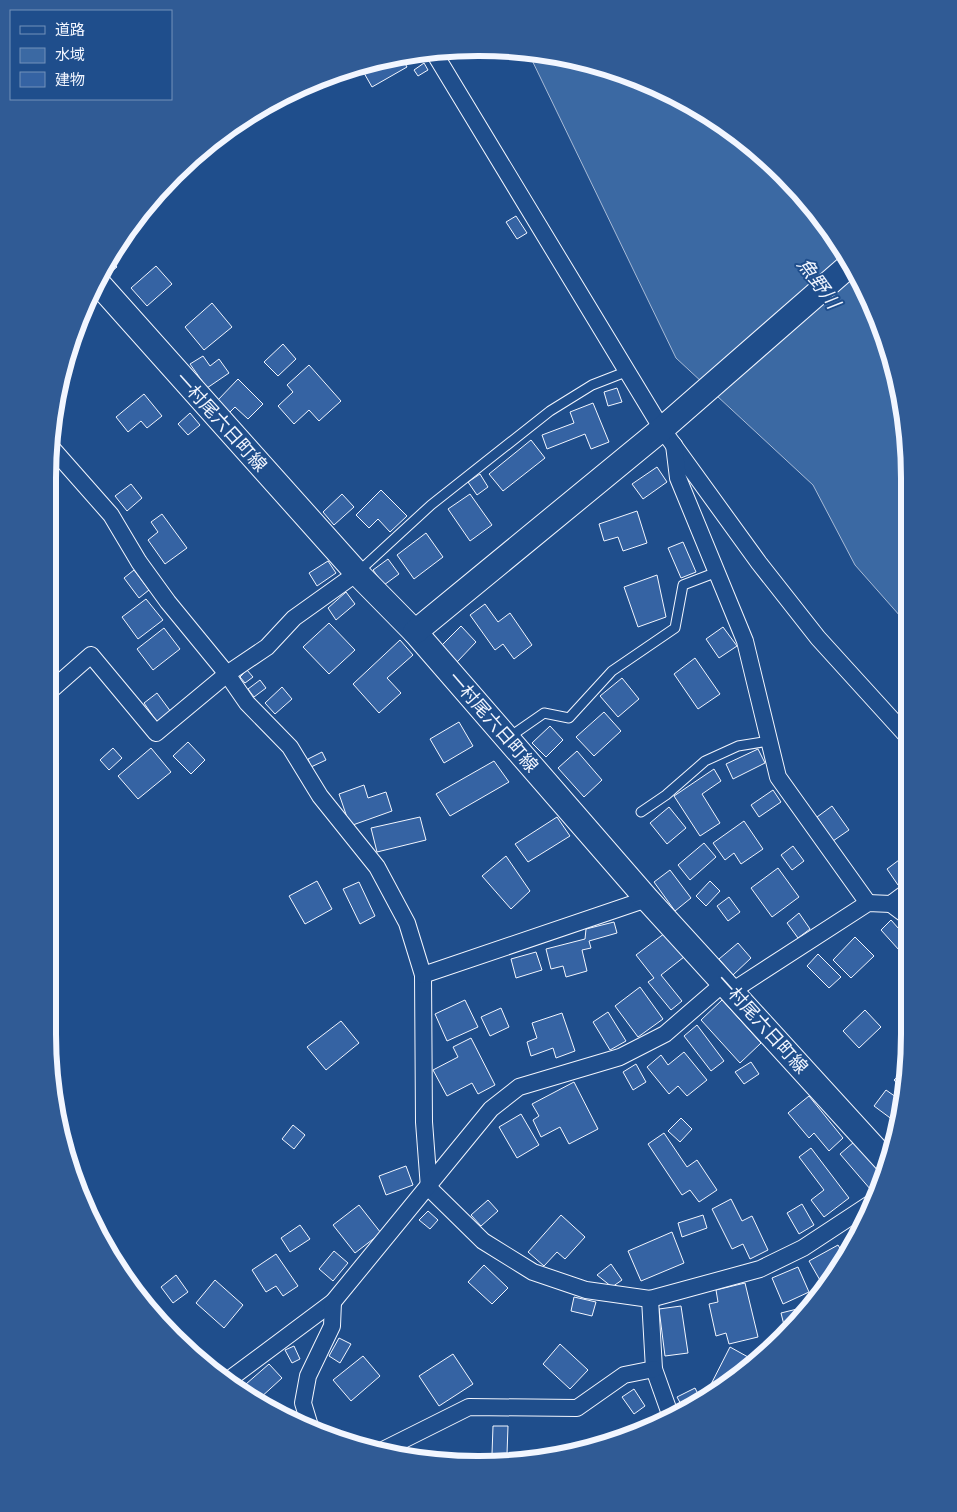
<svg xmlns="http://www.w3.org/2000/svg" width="957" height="1512" viewBox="0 0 957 1512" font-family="Mulish,'Noto Sans JP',sans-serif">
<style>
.water{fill:#3b69a3;stroke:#a8bbd7}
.building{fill:#3563a3;stroke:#f2f6ff}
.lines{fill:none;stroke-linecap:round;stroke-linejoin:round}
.lane-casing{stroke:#f2f6ff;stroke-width:11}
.street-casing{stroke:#f2f6ff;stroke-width:18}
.secondary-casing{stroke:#f2f6ff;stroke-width:26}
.lane{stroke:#1f4e8c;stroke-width:9}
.street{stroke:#1f4e8c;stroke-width:16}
.secondary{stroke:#1f4e8c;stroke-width:24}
.labels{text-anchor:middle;stroke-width:4;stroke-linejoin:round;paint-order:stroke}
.street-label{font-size:18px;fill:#f2f6ff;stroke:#1f4e8c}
.water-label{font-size:19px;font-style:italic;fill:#f2f6ff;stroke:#1f4e8c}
.rim{fill:none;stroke:#f2f6ff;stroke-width:6}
</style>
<rect width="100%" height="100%" fill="#1f4e8c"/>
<path class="water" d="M528 52 590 62 669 92 741 137 803 195 852 263 887 340 909 450 908 625 855 565 813 485 676 358Z"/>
<g class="building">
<path d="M401 56 407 67 372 87 360 66Z"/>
<path d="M424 63 428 70 418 76 414 70Z"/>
<path d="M516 216 527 233 517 239 506 222Z"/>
<path d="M111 260 117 267 106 276 104 273Z"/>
<path d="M156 266 172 284 147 306 131 288Z"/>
<path d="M212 303 232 327 204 350 185 327Z"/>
<path d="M283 344 296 359 278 376 264 362Z"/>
<path d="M203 356 210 366 219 359 229 373 207 388 190 364Z"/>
<path d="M309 365 341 401 319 421 309 410 294 424 278 406 293 392 287 385Z"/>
<path d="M238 379 263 404 248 419 235 407 229 413 217 401Z"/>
<path d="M617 388 622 402 608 406 604 392Z"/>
<path d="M144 394 162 416 147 428 141 421 128 432 116 417Z"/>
<path d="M593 403 609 442 591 449 585 434 547 449 542 435 574 423 570 412Z"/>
<path d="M190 413 200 425 188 435 178 424Z"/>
<path d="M531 440 545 458 503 491 489 474Z"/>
<path d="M657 467 667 482 643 499 632 484Z"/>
<path d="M480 474 488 487 477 495 468 482Z"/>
<path d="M131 484 142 498 127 511 115 496Z"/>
<path d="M381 490 407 516 390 532 378 519 369 528 356 515Z"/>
<path d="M342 494 354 507 334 525 323 512Z"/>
<path d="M470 494 492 525 470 541 448 509Z"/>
<path d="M637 511 647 543 623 551 618 537 604 541 599 524Z"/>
<path d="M162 514 187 548 165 564 148 540 158 532 151 522Z"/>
<path d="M426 533 443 557 414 579 397 555Z"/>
<path d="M683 542 696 572 681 578 668 548Z"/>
<path d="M388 559 399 574 384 585 373 570Z"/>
<path d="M328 561 336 573 317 586 309 573Z"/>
<path d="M134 570 149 590 139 598 124 578Z"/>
<path d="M657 575 666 617 638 627 624 587Z"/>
<path d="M346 592 355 604 336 620 328 608Z"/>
<path d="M146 599 163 620 138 639 122 617Z"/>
<path d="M485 604 498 622 510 613 532 645 514 659 503 644 495 650 470 615Z"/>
<path d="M329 623 355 650 329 674 303 647Z"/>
<path d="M461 626 476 642 457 662 441 646Z"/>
<path d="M723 627 737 646 719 658 706 639Z"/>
<path d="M164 628 180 649 153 670 137 649Z"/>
<path d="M400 640 413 655 387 678 401 693 379 713 353 684Z"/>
<path d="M695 658 720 694 698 709 674 674Z"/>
<path d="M247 670 253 677 245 683 240 677Z"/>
<path d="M622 678 639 699 618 717 600 696Z"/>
<path d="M260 680 266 688 254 697 248 689Z"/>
<path d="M282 687 292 699 275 714 265 703Z"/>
<path d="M157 693 171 712 157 722 144 703Z"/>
<path d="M604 712 621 731 594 756 576 737Z"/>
<path d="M459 722 473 746 444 763 430 739Z"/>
<path d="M550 726 563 740 546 757 532 743Z"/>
<path d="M188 742 205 760 191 774 173 756Z"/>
<path d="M113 748 122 758 109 770 100 760Z"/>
<path d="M151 748 171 772 138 799 118 776Z"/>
<path d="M758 749 765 763 733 779 726 764Z"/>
<path d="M577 751 602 780 584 797 558 768Z"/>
<path d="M322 752 326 760 311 767 308 759Z"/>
<path d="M494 761 509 782 450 816 436 794Z"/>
<path d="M714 769 721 781 702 794 720 823 700 836 674 796Z"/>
<path d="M364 785 368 798 386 792 392 811 350 826 339 794Z"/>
<path d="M773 790 781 802 759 817 751 805Z"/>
<path d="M832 806 849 830 833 841 817 817Z"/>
<path d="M669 807 686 828 667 844 650 823Z"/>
<path d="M420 817 426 840 377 852 371 828Z"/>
<path d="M557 817 570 836 528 862 515 844Z"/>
<path d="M744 821 763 849 741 864 734 853 725 860 713 843Z"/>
<path d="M704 843 716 857 690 880 678 865Z"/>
<path d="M793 846 804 861 792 870 781 855Z"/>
<path d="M506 856 530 891 511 909 482 876Z"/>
<path d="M899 860 907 871V878L898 885 887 869Z"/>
<path d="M778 868 799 897 772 917 751 888Z"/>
<path d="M670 870 691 898 675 911 654 882Z"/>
<path d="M317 881 332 909 305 924 289 896Z"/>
<path d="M710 881 720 891 706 906 696 896Z"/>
<path d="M359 882 375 916 360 924 343 889Z"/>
<path d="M729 897 740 912 728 921 717 906Z"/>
<path d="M799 913 810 929 798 938 787 923Z"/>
<path d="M891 920 906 937V943L899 950 881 930Z"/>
<path d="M614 922 617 933 589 941 591 948 582 950 587 971 566 977 563 966 551 969 546 949 585 939 586 929Z"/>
<path d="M665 933 684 957 661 975 682 1001 671 1010 648 982 654 978 636 955Z"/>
<path d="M855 937 874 956 851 978 833 960Z"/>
<path d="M738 943 751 958 733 975 719 959Z"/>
<path d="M536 952 542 970 516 978 511 959Z"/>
<path d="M818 954 841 977 829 988 807 966Z"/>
<path d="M640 987 663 1019 638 1037 615 1006Z"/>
<path d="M465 1000 478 1027 447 1041 435 1014Z"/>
<path d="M722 1000 761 1043 740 1063 701 1020Z"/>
<path d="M501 1008 509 1027 490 1036 481 1017Z"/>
<path d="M865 1010 881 1027 859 1048 843 1031Z"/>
<path d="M608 1012 626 1041 610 1050 593 1022Z"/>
<path d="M562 1013 575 1051 556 1058 553 1048 531 1056 527 1042 537 1038 532 1023Z"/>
<path d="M341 1021 359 1043 326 1070 307 1047Z"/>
<path d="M697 1025 724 1061 711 1071 684 1036Z"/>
<path d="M471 1038 495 1085 478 1094 472 1083 447 1096 433 1070 458 1057 453 1047Z"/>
<path d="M684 1052 707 1080 687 1096 678 1086 669 1094 647 1067 661 1055 668 1065Z"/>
<path d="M751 1062 759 1074 744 1084 735 1072Z"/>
<path d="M636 1064 646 1082 633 1090 623 1072Z"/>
<path d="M906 1069V1089L905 1092 894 1080Z"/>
<path d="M574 1082 598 1129 569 1144 560 1127 541 1137 533 1120 539 1116 532 1104Z"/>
<path d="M886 1090 903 1102 897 1123 874 1106Z"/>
<path d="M809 1096 843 1138 829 1151 814 1133 809 1138 788 1113Z"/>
<path d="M521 1114 539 1145 517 1158 499 1127Z"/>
<path d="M681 1118 692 1129 680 1142 668 1131Z"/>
<path d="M293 1125 305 1135 294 1149 282 1139Z"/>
<path d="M664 1133 687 1167 697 1160 717 1190 699 1202 690 1190 682 1195 648 1144Z"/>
<path d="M854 1142 883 1175 882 1180 871 1190 840 1154Z"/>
<path d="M811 1148 849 1198 824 1217 811 1200 824 1190 799 1157Z"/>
<path d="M406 1166 413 1185 386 1195 379 1176Z"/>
<path d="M731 1199 742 1221 752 1216 768 1250 750 1259 743 1244 732 1249 712 1209Z"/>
<path d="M488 1200 498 1211 481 1226 471 1215Z"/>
<path d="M802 1204 814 1225 799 1234 787 1213Z"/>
<path d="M359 1205 381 1233 355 1253 333 1225Z"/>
<path d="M428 1211 438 1220 430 1229 419 1220Z"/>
<path d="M561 1215 585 1237 565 1259 557 1252 544 1266 528 1252Z"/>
<path d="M703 1215 707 1228 682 1237 678 1223Z"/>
<path d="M300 1225 310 1239 290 1252 281 1238Z"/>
<path d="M672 1232 684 1263 641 1281 628 1251Z"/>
<path d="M838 1245 844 1255 825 1289 809 1261Z"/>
<path d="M334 1251 348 1263 333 1281 319 1269Z"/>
<path d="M276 1254 298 1286 283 1296 276 1286 266 1292 252 1270Z"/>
<path d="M611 1264 622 1280 612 1287 597 1275Z"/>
<path d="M484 1265 508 1288 492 1304 468 1282Z"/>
<path d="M798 1267 809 1292 783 1304 772 1278Z"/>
<path d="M176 1275 188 1292 173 1303 161 1287Z"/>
<path d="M215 1280 243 1305 224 1328 196 1303Z"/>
<path d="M745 1283 758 1337 729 1344 726 1333 716 1336 709 1304 718 1302 716 1290Z"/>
<path d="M574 1297 596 1302 592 1316 571 1311Z"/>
<path d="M681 1306 688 1353 665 1356 659 1309Z"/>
<path d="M801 1308 802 1313 785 1329 781 1313Z"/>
<path d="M339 1338 351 1344 340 1363 329 1356Z"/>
<path d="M560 1344 588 1370 570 1389 543 1364Z"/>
<path d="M294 1346 300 1359 292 1363 285 1350Z"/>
<path d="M730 1347 748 1357 742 1370 718 1392 706 1397 705 1396Z"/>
<path d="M453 1354 473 1384 439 1406 419 1376Z"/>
<path d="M363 1356 380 1376 351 1401 333 1380Z"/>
<path d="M269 1364 282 1378 259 1399 246 1384Z"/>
<path d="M695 1388 701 1400 683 1408 677 1397Z"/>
<path d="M634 1389 645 1406 634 1414 622 1397Z"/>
<path d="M493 1426H508L507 1454H492Z"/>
</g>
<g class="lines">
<g class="lane-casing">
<g id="lane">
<path d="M357 573 431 505 550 411 592 385 628 371"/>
<path d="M508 738 544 713 569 718 612 671 675 628 683 585 717 572"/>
<path d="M641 812 666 795 705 761 738 746 769 741"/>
</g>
</g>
<g class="street-casing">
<g id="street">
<path d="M433 51 662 429 759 563 818 638 907 736"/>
<path d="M674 445 678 478 745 641 778 777 868 903"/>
<path d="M51 447 111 515 139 562 168 602 227 674 247 703 290 747 320 796 377 867 407 923 423 975 424 1122 429 1188 483 1241 533 1272 586 1290 650 1299 760 1269 803 1248 876 1200"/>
<path d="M50 691 91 655 156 733 227 674 267 647 294 618 357 573"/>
<path d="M891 904 907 916"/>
<path d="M423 975 647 899"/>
<path d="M732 991 868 903 891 904 907 892"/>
<path d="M650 1299 654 1369 670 1414"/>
<path d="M227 1381 333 1302 491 1109 519 1087 620 1057 665 1034 724 983"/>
<path d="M310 1426 303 1403 308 1376 332 1326 333 1302"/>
<path d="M383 1450 469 1407 577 1408 624 1375 654 1369"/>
</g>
</g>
<g class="secondary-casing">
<g id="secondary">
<path d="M98 283 357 573 415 632 647 899 887 1162"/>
<path d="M415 632 662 429 852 263"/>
</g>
</g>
<use href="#lane" class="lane"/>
<use href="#street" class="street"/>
<use href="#secondary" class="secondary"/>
</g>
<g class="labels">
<g class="street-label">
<text transform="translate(221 422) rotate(48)" y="6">一村尾六日町線</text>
<text transform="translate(493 722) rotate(49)" y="6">一村尾六日町線</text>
<text transform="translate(762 1024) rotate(48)" y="6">一村尾六日町線</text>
</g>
<g class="water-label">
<text transform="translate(819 283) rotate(54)" y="7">魚野川</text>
</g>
</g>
<path d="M0 0H957V1512H0ZM478 56H479A422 422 0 0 1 901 478V1034A422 422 0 0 1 479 1456H478A422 422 0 0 1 56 1034V478A422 422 0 0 1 478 56Z" fill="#305b95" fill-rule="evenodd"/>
<path class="rim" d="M478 56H479A422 422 0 0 1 901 478V1034A422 422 0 0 1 479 1456H478A422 422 0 0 1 56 1034V478A422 422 0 0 1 478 56Z"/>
<rect x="10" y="10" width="162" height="90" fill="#1f4e8c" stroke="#7391ba"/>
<rect x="20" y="26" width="25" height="8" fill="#1f4e8c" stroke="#7391ba"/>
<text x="55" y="35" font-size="15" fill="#f2f6ff">道路</text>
<rect x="20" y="48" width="25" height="15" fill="#3b69a3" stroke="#7391ba"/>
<text x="55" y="60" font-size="15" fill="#f2f6ff">水域</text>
<rect x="20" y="72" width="25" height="15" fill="#3563a3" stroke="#7391ba"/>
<text x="55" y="85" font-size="15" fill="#f2f6ff">建物</text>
</svg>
